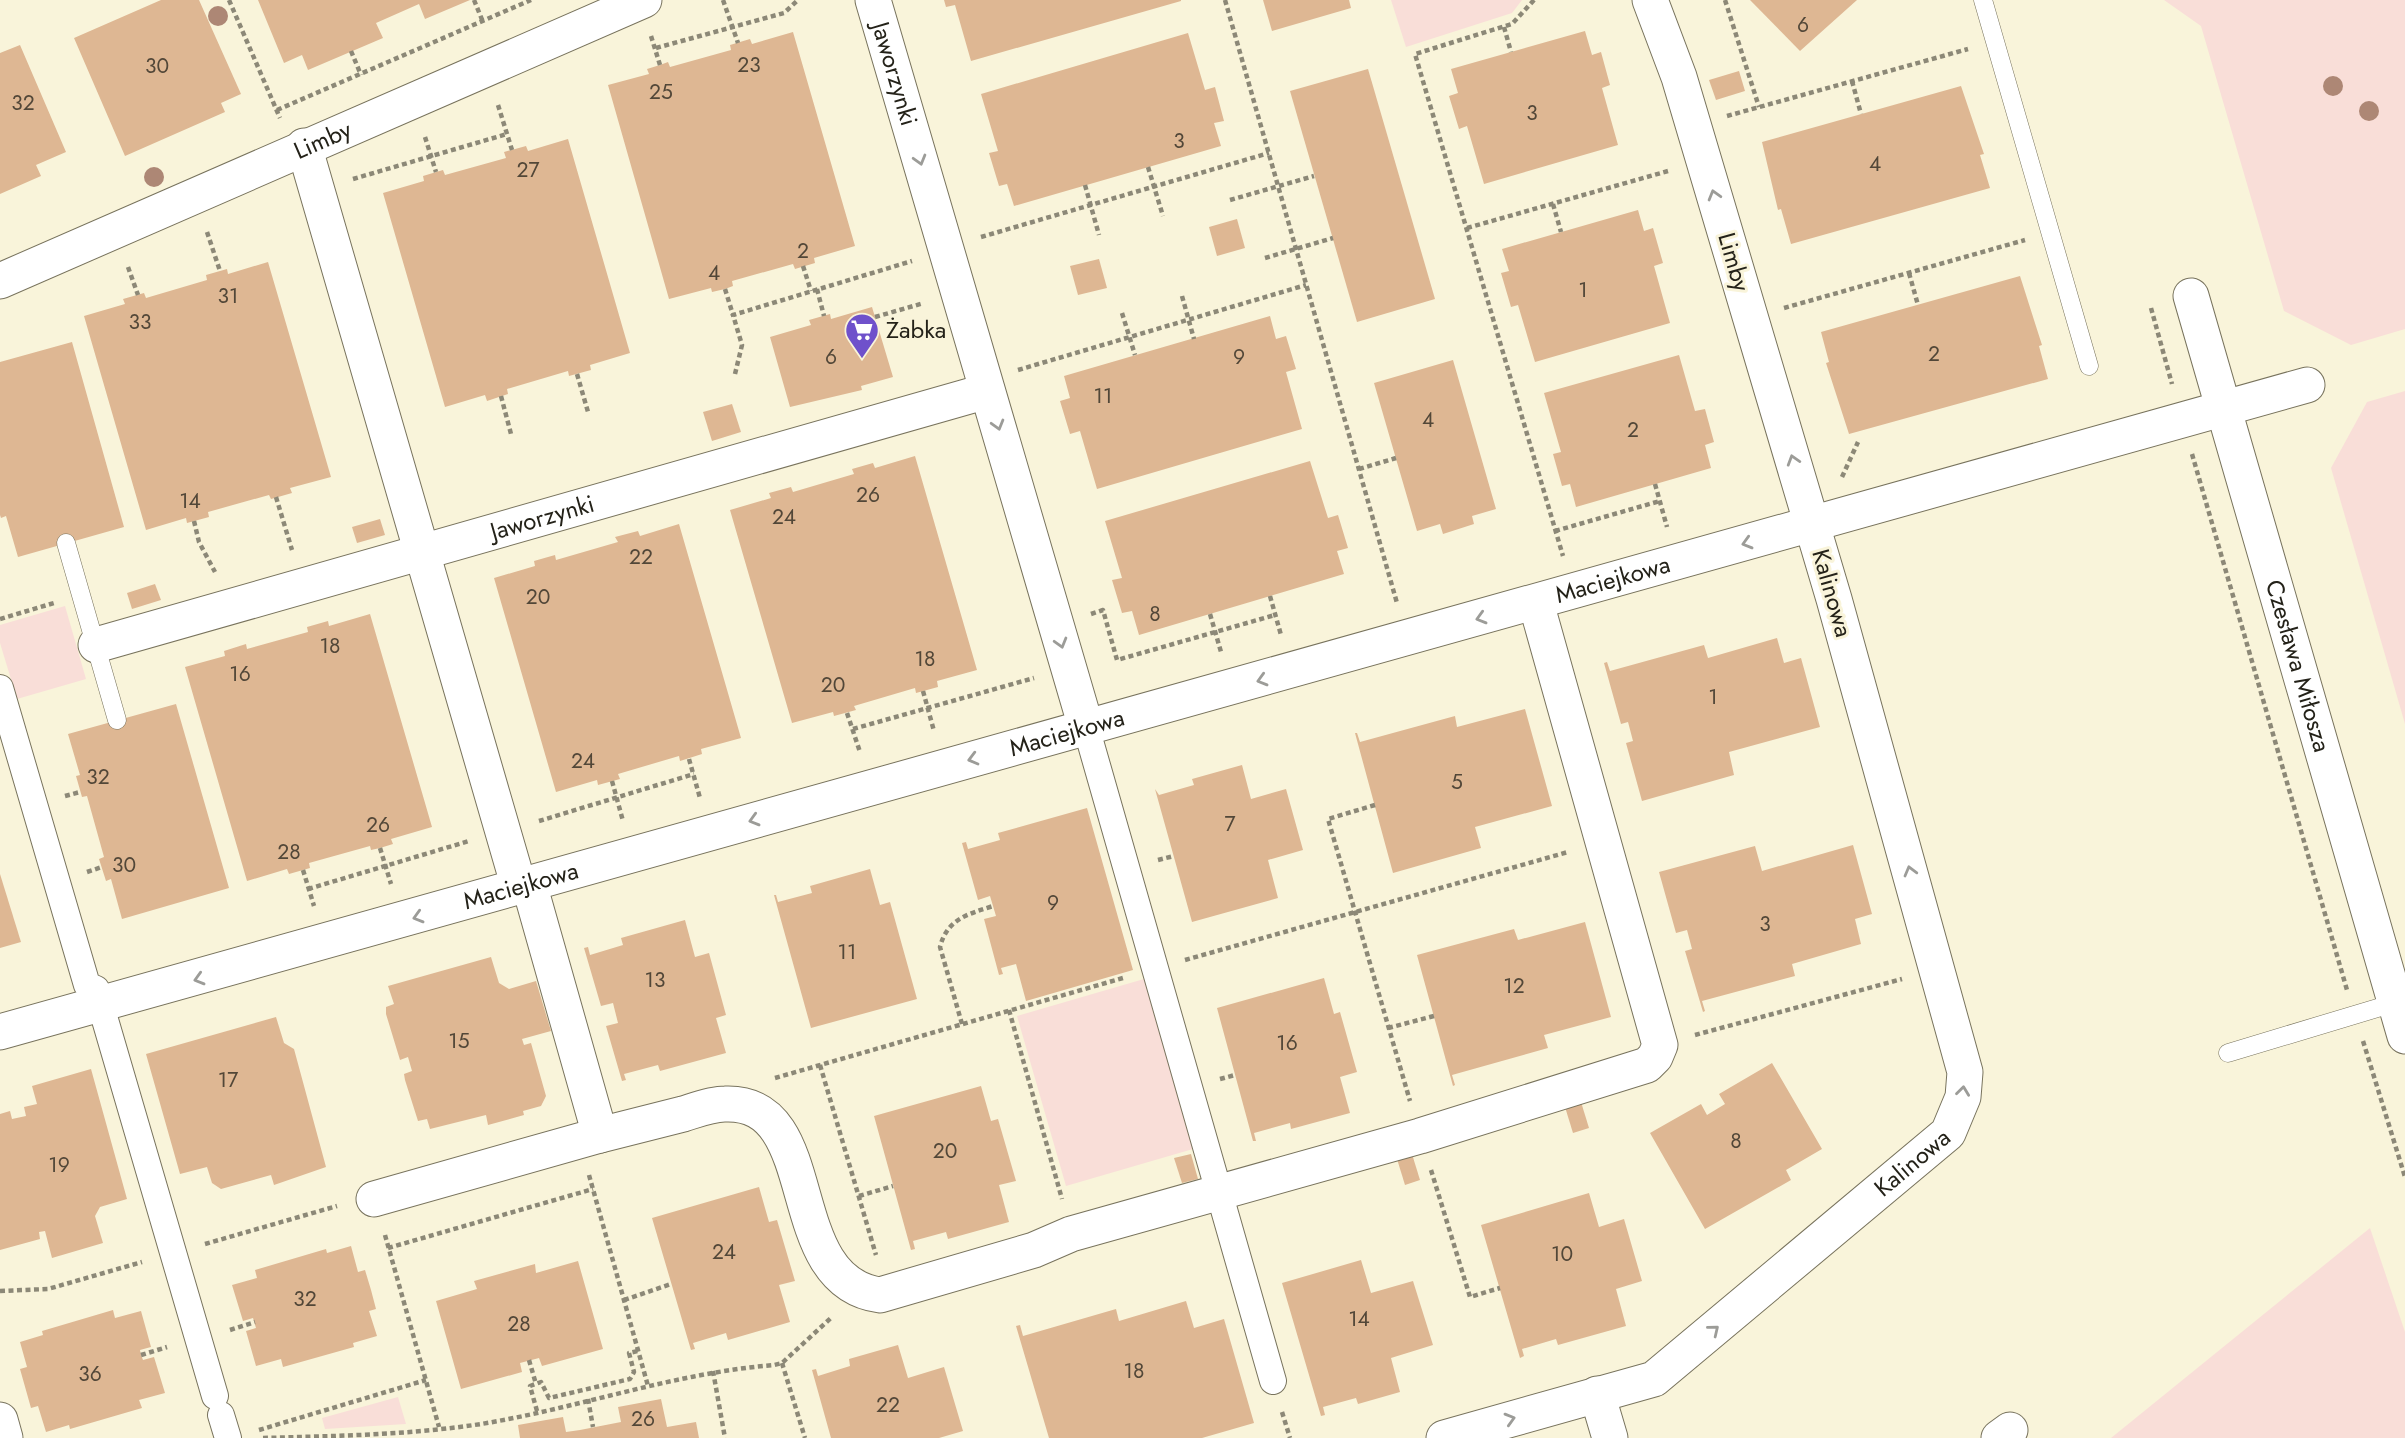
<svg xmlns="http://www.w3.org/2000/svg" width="2405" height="1438" viewBox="0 0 2405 1438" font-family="Jost,sans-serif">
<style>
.green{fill:#f9ded8}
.building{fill:#deb793}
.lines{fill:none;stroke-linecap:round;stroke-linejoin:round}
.service-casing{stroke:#78735d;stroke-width:19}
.pedestrian-casing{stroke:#78735d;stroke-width:28}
.minor-casing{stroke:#78735d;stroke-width:37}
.path{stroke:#8c8877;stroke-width:4.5;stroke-dasharray:5 3.5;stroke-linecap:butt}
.service{stroke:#fff;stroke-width:18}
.pedestrian{stroke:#fff;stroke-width:26}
.minor{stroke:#fff;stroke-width:35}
.tree{fill:#ad8775}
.oneway{stroke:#9c9c98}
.labels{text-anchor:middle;stroke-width:6;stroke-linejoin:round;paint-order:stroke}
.number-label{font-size:21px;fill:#524738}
.street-label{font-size:24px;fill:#242219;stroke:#f9f4da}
.poi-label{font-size:24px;fill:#242219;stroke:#f9f4da;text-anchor:start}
</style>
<rect width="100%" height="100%" fill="#f9f4da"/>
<g class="green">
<path d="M1391 0H1522L1512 13 1406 47Z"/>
<path d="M2164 0H2405V329L2351 345 2284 311 2201 26Z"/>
<path d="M2405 391V724L2331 468 2367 402Z"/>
<path d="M65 606 86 679 17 699 0 643V625Z"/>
<path d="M1144 979 1193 1149 1066 1186 1017 1016Z"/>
<path d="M2370 1228 2405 1332V1438H2111Z"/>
<path d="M398 1397 406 1424 325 1429 322 1418Z"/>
</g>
<g class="building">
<path d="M161 0H199L241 94 221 103 225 112 125 156 74 38Z"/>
<path d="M258 0H470L425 19 419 4 376 23 383 38 308 70 302 55 284 63Z"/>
<path d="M944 0H1181V1L971 61 955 5 946 7Z"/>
<path d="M1263 0H1349L1351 8 1272 31Z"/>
<path d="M1750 0H1857L1800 51Z"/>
<path d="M1585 31 1592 55 1601 52 1610 85 1602 88 1618 145 1484 184 1467 126 1459 129 1449 96 1458 93 1451 69Z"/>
<path d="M793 32 855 246 814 258 815 263 795 269 793 264 732 281 733 286 725 289 712 292 711 288 669 299 608 85 649 74 647 69 660 65 668 62 670 67 731 50 730 45 750 39 752 44Z"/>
<path d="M1188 33 1205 90 1215 87 1224 121 1214 123 1221 146 1014 206 1007 184 999 186 989 153 998 151 981 94Z"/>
<path d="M20 45 66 152 36 165 41 176 0 194V53Z"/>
<path d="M1368 69 1435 299 1357 322 1290 91Z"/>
<path d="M1739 71 1745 91 1716 100 1709 80Z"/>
<path d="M1961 86 1984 154 1980 155 1990 188 1791 244 1781 209 1778 210 1762 142Z"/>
<path d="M568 139 630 353 590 365 591 370 569 376 568 371 507 389 508 394 487 401 485 395 445 407 383 193 424 181 423 176 443 170 445 175 506 158 504 152 526 146 528 151Z"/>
<path d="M1638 210 1644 231 1653 228 1663 263 1654 266 1670 323 1535 362 1518 305 1511 307 1501 273 1509 271 1502 249Z"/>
<path d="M1237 219 1245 248 1217 256 1209 227Z"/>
<path d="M1099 259 1107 288 1078 295 1070 266Z"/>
<path d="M268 262 331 477 290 488 292 493 271 499 269 495 208 512 209 517 187 523 186 518 146 530 84 316 125 304 123 299 144 293 146 298 207 280 206 275 227 269 228 274Z"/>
<path d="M2020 276 2042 345 2039 346 2048 379 1849 434 1826 363 1829 362 1821 332Z"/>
<path d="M872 307 893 377 861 386 862 390 790 407 770 337 811 325 809 320 830 314 831 319Z"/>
<path d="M1270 316 1276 339 1286 336 1296 369 1286 372 1302 429 1097 489 1080 431 1070 434 1060 401 1070 398 1064 376Z"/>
<path d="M72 342 124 527 18 557 6 516 1 518 0 515V362Z"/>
<path d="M1679 355 1695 411 1705 409 1714 442 1705 445 1711 468 1576 507 1570 484 1562 486 1553 454 1561 452 1544 393Z"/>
<path d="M1453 360 1496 509 1472 516 1474 524 1443 534 1440 524 1417 531 1374 383Z"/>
<path d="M732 404 741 432 712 441 703 412Z"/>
<path d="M915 456 977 670 937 681 938 687 916 693 915 688 854 706 856 710 834 716 833 712 792 723 730 510 771 498 769 493 791 487 793 492 854 474 852 469 873 463 875 468Z"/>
<path d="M1310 461 1328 518 1338 515 1348 548 1337 551 1344 574 1139 635 1132 611 1122 613 1115 590 1112 580 1122 578 1105 521Z"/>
<path d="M380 519 385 535 357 543 352 527Z"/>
<path d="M679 524 741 738 701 749 702 754 680 761 679 756 618 774 620 779 598 785 597 780 556 792 494 578 535 566 534 561 555 555 556 560 618 542 615 537 638 531 640 536Z"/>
<path d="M155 584 161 600 132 609 127 593Z"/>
<path d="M370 614 432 827 391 839 393 844 380 848 371 850 370 846 309 863 310 868 289 874 287 869 247 881 185 667 225 656 224 651 246 644 247 649 308 632 307 627 328 621 329 626Z"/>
<path d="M1777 638 1784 663 1801 658 1820 727 1729 752 1734 775 1642 801 1626 743 1633 741 1628 722 1621 724 1604 663 1607 662 1610 671 1704 645 1708 658Z"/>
<path d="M176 704 229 888 122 919 111 879 106 881 99 859 104 857 87 796 82 797 76 776 80 775 68 734Z"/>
<path d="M1525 709 1552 806 1475 827 1481 848 1393 873 1355 733H1357L1360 742 1455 716 1457 727Z"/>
<path d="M1242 765 1251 799 1286 789 1303 850 1268 860 1278 898 1192 922 1155 789 1159 795 1194 785 1192 779Z"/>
<path d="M1087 808 1133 970 1026 1001 1016 964 1001 968 1003 974 999 975 984 919 996 916 990 896 978 900 962 843 966 842 968 849 1000 840 998 833Z"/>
<path d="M1853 845 1872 914 1855 919 1861 944 1792 964 1795 976 1702 1001 1705 1011 1703 1012 1685 951 1692 949 1687 930 1676 933 1659 872 1755 846 1762 871Z"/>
<path d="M870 869 880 905 890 902 917 999 811 1028 774 895H776L778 902 812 893 810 886Z"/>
<path d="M0 874 21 942 0 948Z"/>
<path d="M685 920 695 957 709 953 726 1015 716 1018 726 1053 660 1071 658 1065 624 1074 626 1080 622 1081 606 1026 618 1023 613 1003 601 1006 584 948 588 947 590 955 623 945 621 938Z"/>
<path d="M1585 922 1611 1017 1544 1035 1548 1048 1452 1075 1455 1085 1453 1086 1417 955 1514 929 1518 940Z"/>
<path d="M491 957 499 983 509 989 536 981 551 1031 522 1039 524 1045 531 1043 546 1096 541 1106 523 1111 524 1115 488 1125 486 1115 430 1129 427 1119 418 1121 405 1080 404 1074 412 1071 408 1057 400 1060 386 1014V1007L394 1004 388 986Z"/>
<path d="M1324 978 1334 1014 1340 1012 1357 1072 1340 1077 1350 1113 1291 1129 1290 1123 1254 1133 1256 1141H1253L1217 1008Z"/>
<path d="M276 1017 284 1043 294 1049 326 1167 274 1185 271 1175 221 1189 212 1183 207 1167 180 1174 146 1054Z"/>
<path d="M1772 1063 1822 1149 1786 1170 1791 1180 1705 1229 1650 1133 1701 1104 1707 1115 1725 1104 1719 1094Z"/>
<path d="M91 1069 127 1199 100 1207 95 1216 103 1243 52 1258 45 1231 39 1232 40 1239 0 1250V1114L10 1111 12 1119 26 1116 24 1107 37 1104 32 1086Z"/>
<path d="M981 1086 991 1121 998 1119 1016 1181 999 1185 1009 1222 948 1239 946 1232 913 1241 915 1249 911 1250 874 1116Z"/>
<path d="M1581 1102 1589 1128 1573 1133 1565 1107Z"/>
<path d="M1191 1154 1198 1179 1182 1183 1174 1158Z"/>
<path d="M1412 1154 1420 1180 1405 1185 1397 1159Z"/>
<path d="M759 1187 769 1222 777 1220 795 1281 779 1285 790 1322 728 1340 726 1333 693 1343 695 1349 691 1350 652 1218Z"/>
<path d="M1589 1193 1599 1227 1624 1219 1642 1281 1616 1289 1626 1326 1558 1345 1556 1339 1522 1349 1524 1356 1520 1358 1481 1225Z"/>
<path d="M351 1246 358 1272 365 1270 371 1290 376 1309 369 1311 377 1336 353 1343 354 1347 283 1367 281 1359 256 1366 246 1331 256 1328 253 1318 243 1321 232 1285 257 1278 255 1270 326 1249 327 1253Z"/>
<path d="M1361 1260 1371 1293 1413 1281 1433 1345 1391 1358 1400 1392 1358 1404 1356 1398 1323 1407 1325 1415 1321 1416 1282 1283Z"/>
<path d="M578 1261 603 1349 542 1366 539 1358 520 1363 522 1372 461 1389 436 1301 477 1289 474 1281 535 1264 536 1273Z"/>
<path d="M1186 1301 1194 1328 1224 1319 1254 1423 1202 1438H1049L1016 1326 1020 1325 1023 1336 1116 1309 1119 1321Z"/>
<path d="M113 1310 115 1318 141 1311 151 1347 140 1350 141 1355 143 1360 154 1357 165 1393 139 1400 142 1408 70 1429 69 1425 46 1432 38 1406 31 1408 20 1369 27 1367 20 1342 43 1335 42 1331Z"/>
<path d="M898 1345 908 1378 944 1367 963 1431 939 1438H831L812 1370 816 1369 818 1376 850 1366 849 1359Z"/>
<path d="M661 1399 667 1427 696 1422 699 1438H520L518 1425 563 1417 566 1432 580 1430 621 1422 618 1407Z"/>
</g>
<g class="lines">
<g class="service-casing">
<g id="service">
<path d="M1983 0 2089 366"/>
<path d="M66 543 117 720"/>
<path d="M2228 1053 2394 1003"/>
</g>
</g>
<g class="pedestrian-casing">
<g id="pedestrian">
<path d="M0 688 87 985 96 989 215 1396"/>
<path d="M1086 727 1273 1381"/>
<path d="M221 1415 228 1438"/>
</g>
</g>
<g class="minor-casing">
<g id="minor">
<path id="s1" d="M873 0 1086 727"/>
<path d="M304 146 519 887"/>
<path id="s2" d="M0 281 644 0"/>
<path id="s3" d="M2191 296 2405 1036"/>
<path id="s4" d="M96 645 987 391"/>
<path id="s5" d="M0 1032 2307 385"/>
<path d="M600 1135C628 1128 655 1121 683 1114 696 1110 711 1104 725 1104 827 1100 777 1281 880 1295L1034 1250 1071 1234 1420 1136 1647 1065 1655 1057 1660 1045 1536 603"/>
<path d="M374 1199 600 1135 529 884"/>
<path d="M1597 1394 1610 1438"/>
<path d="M0 1420 5 1438"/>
<path id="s6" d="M1444 1438 1654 1379 1948 1133 1963 1097 1965 1072 1834 599 1679 77 1650 0"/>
<path d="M1999 1438 2010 1430"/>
</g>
</g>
<g class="path">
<path d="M229 0 280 118"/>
<path d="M474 0 483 22"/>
<path d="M723 0 738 43"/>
<path d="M1225 0 1397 603"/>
<path d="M1534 0 1512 24 1415 54 1563 556"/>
<path d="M1725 0 1759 107"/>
<path d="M1504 27 1511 52"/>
<path d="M651 36 660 65"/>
<path d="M656 48 784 13 798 0"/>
<path d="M351 51 361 75"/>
<path d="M1852 81 1861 114"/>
<path d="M498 105 512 150"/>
<path d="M277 110 531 0"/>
<path d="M1727 116 1968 49"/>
<path d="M425 137 436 172"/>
<path d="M1148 167 1163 216"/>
<path d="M353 179 507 134"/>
<path d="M1085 185 1099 235"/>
<path d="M1230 200 1314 176"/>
<path d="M1553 204 1561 232"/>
<path d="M1467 228 1668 171"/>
<path d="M207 232 220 271"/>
<path d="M981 237 1269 153"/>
<path d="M1265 258 1333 238"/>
<path d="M803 266 811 291"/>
<path d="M128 267 138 295"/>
<path d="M1909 273 1918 305"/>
<path d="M725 289 733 315"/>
<path d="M817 289 824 316"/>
<path d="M1182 296 1194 339"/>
<path d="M1784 308 2025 240"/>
<path d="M2151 308 2172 384"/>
<path d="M1122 313 1135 355"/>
<path d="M875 317 924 303"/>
<path d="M1018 370 1306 285"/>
<path d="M577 374 588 412"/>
<path d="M735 374 742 345 733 315 912 261"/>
<path d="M501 396 511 434"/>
<path d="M2192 454 2347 990"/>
<path d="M1359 469 1396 458"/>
<path d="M1842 477 1858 442"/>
<path d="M1655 484 1667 527"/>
<path d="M276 497 292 550"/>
<path d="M194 521 199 542 215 572"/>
<path d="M1555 531 1660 501"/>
<path d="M1270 596 1281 635"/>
<path d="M1091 614 1103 610 1117 660 1275 615"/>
<path d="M1210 614 1221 652"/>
<path d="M0 619 54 603"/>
<path d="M923 691 934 731"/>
<path d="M847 713 860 752"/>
<path d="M853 729 1034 678"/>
<path d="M689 759 700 798"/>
<path d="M612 781 623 821"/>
<path d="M65 796 80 792"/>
<path d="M1375 805 1328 819 1410 1101"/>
<path d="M539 821 694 774"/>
<path d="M380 848 391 884"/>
<path d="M1158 860 1174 856"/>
<path d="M303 870 314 906"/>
<path d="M87 872 102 867"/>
<path d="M308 889 469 841"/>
<path d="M1185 960 1568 852"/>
<path d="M1009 1010 1062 1199"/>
<path d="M962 1024 940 947C947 919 968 914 993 906"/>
<path d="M1388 1028 1434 1016"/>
<path d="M1695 1035 1902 979"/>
<path d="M2363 1041 2405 1177"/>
<path d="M820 1065 876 1255"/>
<path d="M775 1078 1123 978"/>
<path d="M1220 1079 1235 1075"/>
<path d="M1431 1170 1470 1297 1500 1288"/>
<path d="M589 1175 648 1386"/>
<path d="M859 1196 893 1186"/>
<path d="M385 1235 439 1427"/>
<path d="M205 1244 337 1206"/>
<path d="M388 1248 593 1189"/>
<path d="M0 1291 48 1289 142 1262"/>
<path d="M624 1300 671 1284"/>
<path d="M230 1330 255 1322"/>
<path d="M141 1355 167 1347"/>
<path d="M529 1360 536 1384"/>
<path d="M782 1363 805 1438"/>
<path d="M713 1371 725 1438"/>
<path d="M588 1399 593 1427"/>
<path d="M537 1411 530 1386 541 1382 549 1398 630 1379 634 1372 629 1353 638 1351"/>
<path d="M1282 1412 1290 1438"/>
<path d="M259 1430 426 1380"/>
<path d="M263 1438C335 1436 409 1435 481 1424 579 1408 674 1373 774 1365L782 1363 832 1317"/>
</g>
<use href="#service" class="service"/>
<use href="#pedestrian" class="pedestrian"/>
<use href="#minor" class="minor"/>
</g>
<g class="tree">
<circle cx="218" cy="16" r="10"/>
<circle cx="2333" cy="86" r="10"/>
<circle cx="2369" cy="111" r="10"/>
<circle cx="154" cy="177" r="10"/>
</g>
<defs><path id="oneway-chevron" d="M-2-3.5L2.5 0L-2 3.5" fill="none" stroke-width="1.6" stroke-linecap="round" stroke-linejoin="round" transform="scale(1.75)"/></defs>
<g class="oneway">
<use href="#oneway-chevron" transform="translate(920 160) rotate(74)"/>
<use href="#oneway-chevron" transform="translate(1714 195) rotate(-106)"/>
<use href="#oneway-chevron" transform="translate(998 425) rotate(74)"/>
<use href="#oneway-chevron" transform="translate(1793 460) rotate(-107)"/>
<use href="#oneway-chevron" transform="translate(1747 543) rotate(164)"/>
<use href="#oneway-chevron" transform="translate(1481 618) rotate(164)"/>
<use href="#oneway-chevron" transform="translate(1061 643) rotate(74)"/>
<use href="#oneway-chevron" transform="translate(1262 680) rotate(164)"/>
<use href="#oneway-chevron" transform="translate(973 759) rotate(165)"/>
<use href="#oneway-chevron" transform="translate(754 820) rotate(164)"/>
<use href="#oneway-chevron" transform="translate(1910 871) rotate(-105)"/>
<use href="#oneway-chevron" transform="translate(418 917) rotate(164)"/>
<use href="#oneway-chevron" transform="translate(199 979) rotate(164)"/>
<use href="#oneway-chevron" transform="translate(1963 1091) rotate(-83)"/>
<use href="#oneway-chevron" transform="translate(1714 1330) rotate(-39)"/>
<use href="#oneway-chevron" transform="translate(1510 1419) rotate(-16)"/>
</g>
<defs>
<g id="supermarket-pin" transform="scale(1.75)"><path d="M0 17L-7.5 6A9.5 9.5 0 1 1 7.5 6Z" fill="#6f51cb" stroke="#f9f4da"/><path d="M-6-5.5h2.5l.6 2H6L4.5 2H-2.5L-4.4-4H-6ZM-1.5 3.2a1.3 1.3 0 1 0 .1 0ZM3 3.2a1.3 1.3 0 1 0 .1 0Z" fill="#fff"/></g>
</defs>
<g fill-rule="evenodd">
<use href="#supermarket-pin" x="862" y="330"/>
</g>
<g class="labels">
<g class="number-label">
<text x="1803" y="32">6</text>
<text x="749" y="72">23</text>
<text x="157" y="73">30</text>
<text x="661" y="99">25</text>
<text x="23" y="110">32</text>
<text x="1532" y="120">3</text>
<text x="1179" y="148">3</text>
<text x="1875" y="171">4</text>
<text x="528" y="177">27</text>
<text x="803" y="258">2</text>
<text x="714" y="280">4</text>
<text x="1583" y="297">1</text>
<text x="228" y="303">31</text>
<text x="140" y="329">33</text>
<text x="1934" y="361">2</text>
<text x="831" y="364">6</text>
<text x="1239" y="364">9</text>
<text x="1103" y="403">11</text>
<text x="1428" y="427">4</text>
<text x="1633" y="437">2</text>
<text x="868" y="502">26</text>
<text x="190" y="508">14</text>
<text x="784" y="524">24</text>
<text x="641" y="564">22</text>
<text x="538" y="604">20</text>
<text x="1155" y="621">8</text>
<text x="330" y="653">18</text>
<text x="925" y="666">18</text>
<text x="240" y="681">16</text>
<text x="833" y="692">20</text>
<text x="1713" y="704">1</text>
<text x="583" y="768">24</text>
<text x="98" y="784">32</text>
<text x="1457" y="789">5</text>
<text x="1230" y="831">7</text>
<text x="378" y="832">26</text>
<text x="289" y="859">28</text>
<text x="124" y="872">30</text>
<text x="1053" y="910">9</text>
<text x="1765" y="931">3</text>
<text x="847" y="959">11</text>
<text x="655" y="987">13</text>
<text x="1514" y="993">12</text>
<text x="459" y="1048">15</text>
<text x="1287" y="1050">16</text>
<text x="228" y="1087">17</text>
<text x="1736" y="1148">8</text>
<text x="945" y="1158">20</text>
<text x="59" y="1172">19</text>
<text x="724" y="1259">24</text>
<text x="1562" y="1261">10</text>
<text x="305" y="1306">32</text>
<text x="1359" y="1326">14</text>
<text x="519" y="1331">28</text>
<text x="1134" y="1378">18</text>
<text x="90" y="1381">36</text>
<text x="888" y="1412">22</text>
<text x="643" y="1426">26</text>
</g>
<g class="street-label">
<text dy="8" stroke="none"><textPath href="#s1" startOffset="77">Jaworzynki</textPath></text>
<text dy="8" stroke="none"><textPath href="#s2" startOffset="352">Limby</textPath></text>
<text transform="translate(1734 262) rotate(74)" y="8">Limby</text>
<text dy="8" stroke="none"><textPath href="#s4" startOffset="464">Jaworzynki</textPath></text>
<text dy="8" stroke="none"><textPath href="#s5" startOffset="1675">Maciejkowa</textPath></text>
<text transform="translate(1832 593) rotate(74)" y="8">Kalinowa</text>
<text dy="8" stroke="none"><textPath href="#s3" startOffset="385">Czesława Miłosza</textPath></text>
<text dy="8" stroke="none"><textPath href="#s5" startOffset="1108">Maciejkowa</textPath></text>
<text dy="8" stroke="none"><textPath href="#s5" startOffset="541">Maciejkowa</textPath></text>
<text dy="8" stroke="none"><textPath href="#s6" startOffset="555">Kalinowa</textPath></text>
</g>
<g class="poi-label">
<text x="886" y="338">Żabka</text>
</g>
</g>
</svg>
